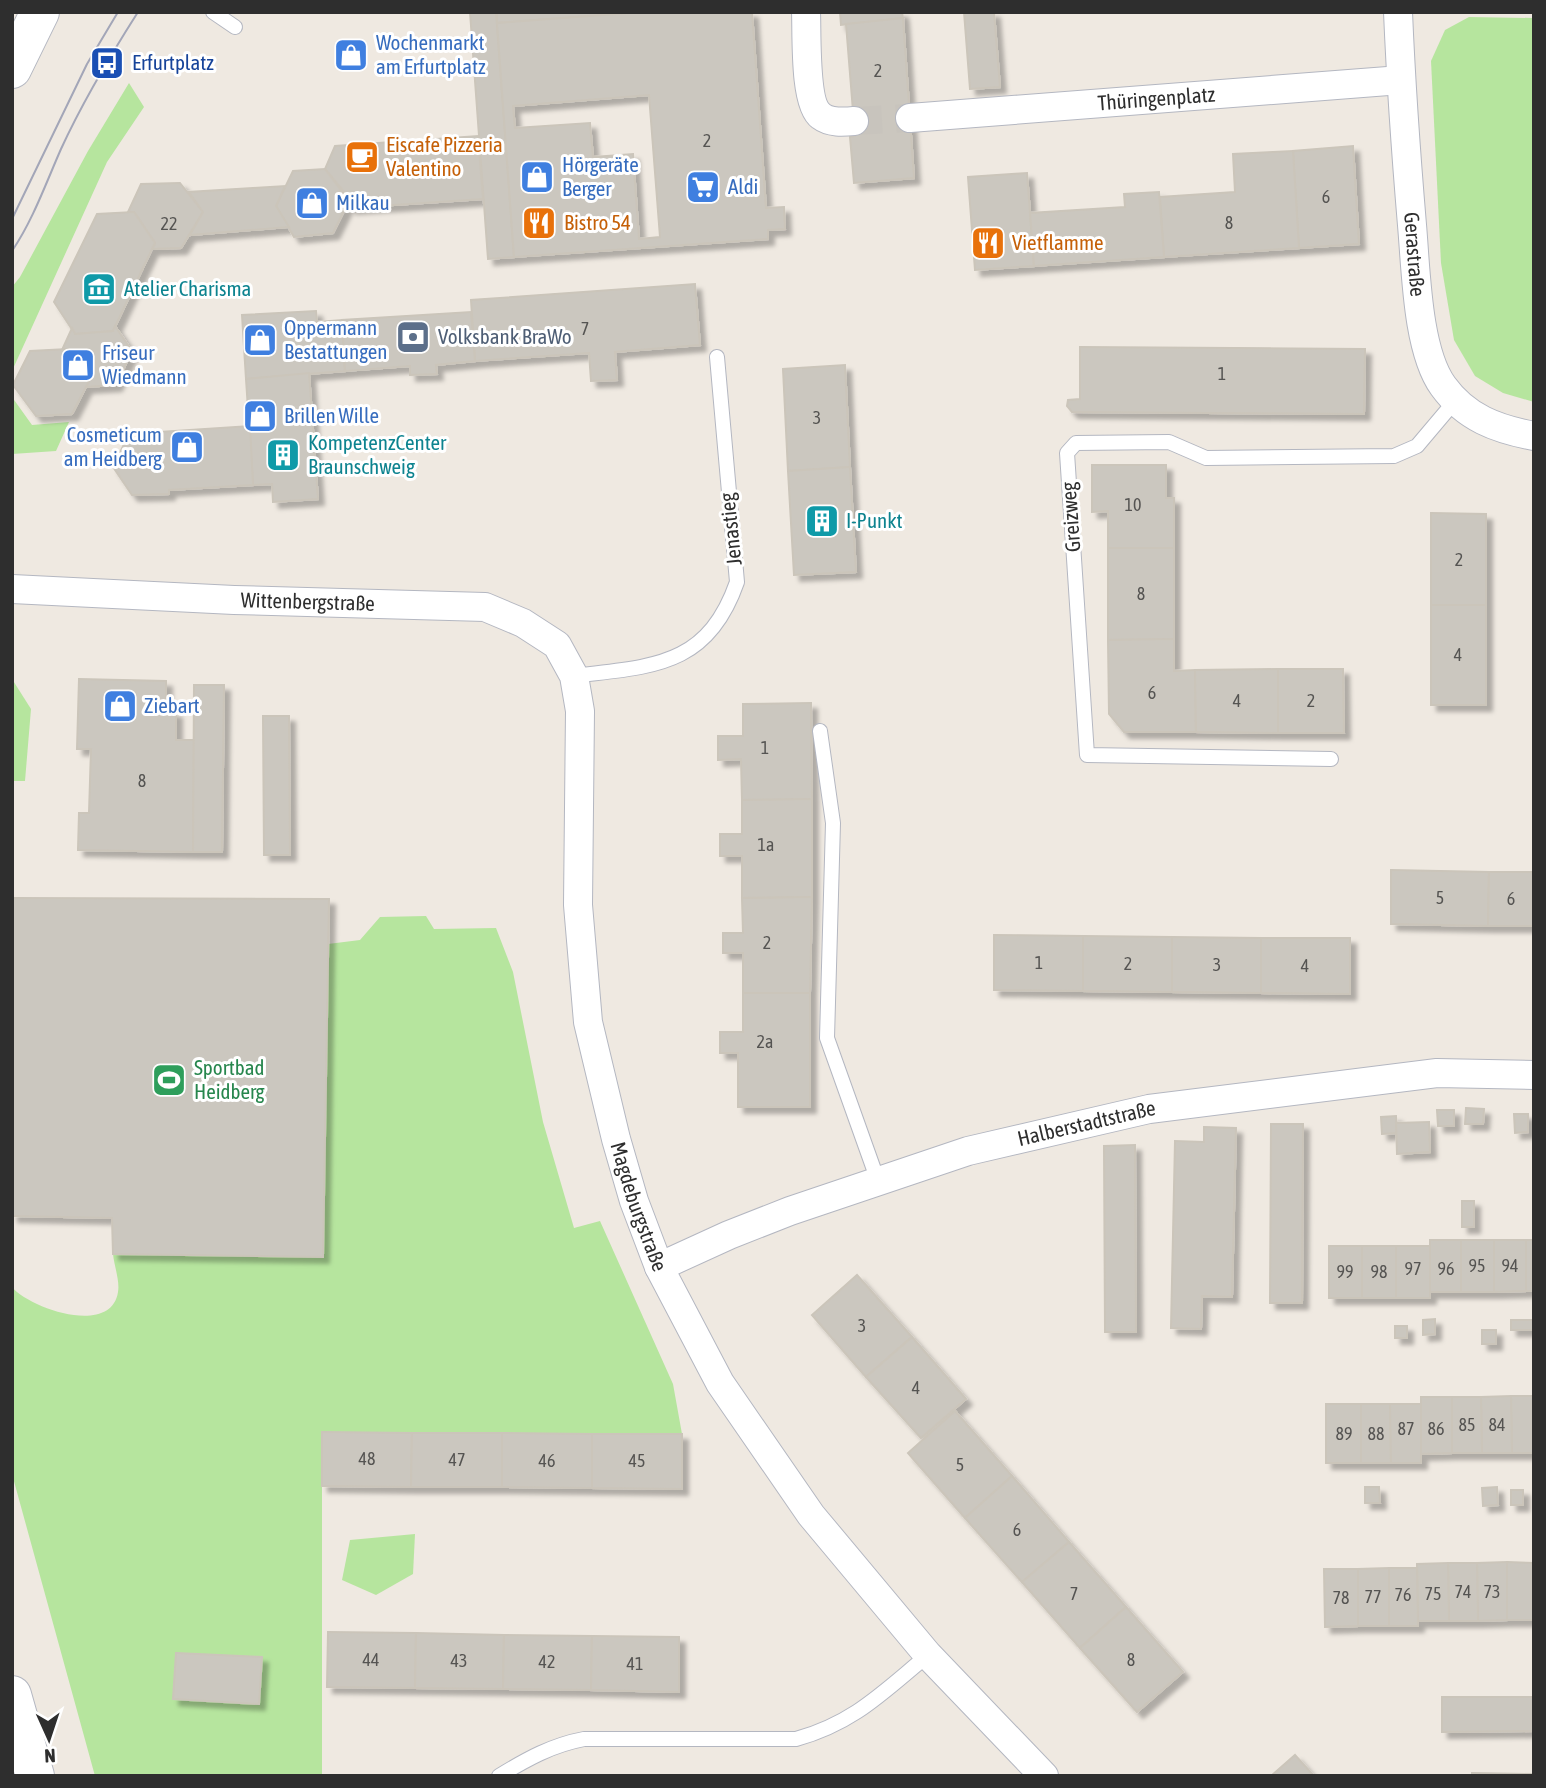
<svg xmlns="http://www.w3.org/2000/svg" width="1546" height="1788" viewBox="0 0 1546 1788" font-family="'Asap Condensed',sans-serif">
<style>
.green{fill:#b6e59e}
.building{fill:#cbc7bf;stroke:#cbc5ba;stroke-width:2;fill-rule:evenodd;filter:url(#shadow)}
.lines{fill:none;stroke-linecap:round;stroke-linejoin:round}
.street-tunnel{stroke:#c8c4bd;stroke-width:28;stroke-dasharray:28 14;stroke-linecap:butt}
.lane-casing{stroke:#b4b7c1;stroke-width:16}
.street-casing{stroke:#b4b7c1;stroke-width:30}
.secondary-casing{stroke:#b4b7c1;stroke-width:40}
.lane{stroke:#fff;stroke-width:14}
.street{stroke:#fff;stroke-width:28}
.secondary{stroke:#fff;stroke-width:38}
.tram{stroke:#a3a6b8;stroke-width:2}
.labels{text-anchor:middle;stroke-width:6;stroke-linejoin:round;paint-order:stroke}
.number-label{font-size:18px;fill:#555452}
.shop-label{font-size:21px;fill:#366cbe;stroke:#fff;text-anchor:start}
.transit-label{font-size:21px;fill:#164399;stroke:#fff;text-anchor:start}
.street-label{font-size:21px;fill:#2e2e2e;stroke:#fff}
.food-label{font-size:21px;fill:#c56008;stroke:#fff;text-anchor:start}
.culture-label{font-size:21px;fill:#0d838f;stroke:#fff;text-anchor:start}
.service-label{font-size:21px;fill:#4e5e75;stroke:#fff;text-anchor:start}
.leisure-label{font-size:21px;fill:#27864d;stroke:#fff;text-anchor:start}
</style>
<defs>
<filter id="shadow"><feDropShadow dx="6" dy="6" stdDeviation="2" flood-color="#0004"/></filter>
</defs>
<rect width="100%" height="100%" fill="#efe9e1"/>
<g class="green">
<path d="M1469 17 1534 18V402L1503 393 1475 376 1454 340 1441 263 1431 61 1445 30Z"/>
<path d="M129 83 144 107 107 162 12 371V287L20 277 88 151Z"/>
<path d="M12 397 32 425 69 422 56 451 12 454Z"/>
<path d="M12 679 31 709 25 781H12Z"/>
<path d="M426 916 434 929 496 928 513 972 543 1122 574 1228 600 1221 673 1384 682 1434 322 1432V1776H95L12 1474V1287C29 1308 111 1337 118 1292 120 1281 114 1265 113 1254L323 1257 328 944 360 940 380 917Z"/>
<path d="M415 1534 413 1574 376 1595 342 1580 350 1540Z"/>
</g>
<g class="building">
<path d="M470 12H496L514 257 488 259Z"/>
<path d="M497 12H642L497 23Z"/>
<path d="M642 12H752L766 208 784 207 785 229 768 230V239L514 257 497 23ZM649 95 660 237 639 239 633 154 593 157 590 123 515 128 513 106Z"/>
<path d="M840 12H902L903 18 841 25Z"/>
<path d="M964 12H994L1000 87 970 89Z"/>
<path d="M903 18 914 178 854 183 850 137 855 136 846 24Z"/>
<path d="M478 136 483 199 350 208 349 198 325 169 335 146Z"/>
<path d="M1353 146 1359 244 1299 248 1293 151Z"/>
<path d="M1293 151 1299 248 1164 257 1160 197 1235 192 1233 154Z"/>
<path d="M325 169 349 201 333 233 294 237 276 206 293 171Z"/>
<path d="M1027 173 1034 266 975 270 968 177Z"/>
<path d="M180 183 203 212 181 248 152 249 155 243 134 212H128L141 184Z"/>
<path d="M285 186 276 206 289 227 190 235 203 212 189 192Z"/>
<path d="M1159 192 1164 257 1034 266 1030 213 1125 207 1124 194Z"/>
<path d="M134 212 155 243 152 249 113 331 75 334 54 302 97 214Z"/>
<path d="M695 284 700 345 615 352 617 380 591 381 589 353 475 361 471 300Z"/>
<path d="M316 311 317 322 342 320 345 371 246 379 242 315Z"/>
<path d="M471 312 475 361 436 365 437 374 410 375V366L345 371 342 320Z"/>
<path d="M115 326 132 351 116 385 86 387 89 381 68 349 62 350 72 328 75 334 113 331Z"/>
<path d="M1080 347 1365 349 1364 414 1072 412 1067 406 1068 400 1080 399Z"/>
<path d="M68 349 89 381 72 414 36 416 13 385 30 351Z"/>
<path d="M845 365 850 467 788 471 783 369Z"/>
<path d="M309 373 318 499 273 502 272 484 253 485 246 379Z"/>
<path d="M250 426 253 485 169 490V494L132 495 113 467 129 434Z"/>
<path d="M1092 465H1166V498H1174V548H1108V511L1092 512Z"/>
<path d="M850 467 856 572 794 575 788 471Z"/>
<path d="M1431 513 1486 514V605H1431Z"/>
<path d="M1108 548H1174V639L1108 640Z"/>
<rect x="1431" y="605" width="55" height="100"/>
<path d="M1174 639V671L1195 670 1196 732H1124L1109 714 1108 640Z"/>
<path d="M1278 669H1343L1344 733H1278Z"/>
<path d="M1278 669V733L1196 732 1195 670Z"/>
<path d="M79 679 166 681V711L176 712V740H194L193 852 78 850 79 813H89L91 749H77Z"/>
<path d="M194 685H224L222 852H193Z"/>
<path d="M811 703 812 799 742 800 741 759 718 760V736H743V704Z"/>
<path d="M263 716H289L290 855H264Z"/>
<path d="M812 799V897L742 898V856H720V834H742V800Z"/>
<path d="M1391 870 1489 872 1488 926 1391 924Z"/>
<path d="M1489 872H1534V926H1488Z"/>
<path d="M812 897 810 993H743V953H723V933H743L742 898Z"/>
<path d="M12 898 329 899 323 1257 113 1254 112 1218 12 1216Z"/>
<path d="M994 935 1083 936V991L994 990Z"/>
<path d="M1083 936 1172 937V992L1083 991Z"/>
<path d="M1172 937 1261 938V993L1172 992Z"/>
<path d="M1261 938H1350V994L1261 993Z"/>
<path d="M743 993H810V1107H738V1053H720V1032H743Z"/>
<path d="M1466 1108 1484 1109 1483 1124H1465Z"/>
<path d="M1437 1110H1454V1126H1438Z"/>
<path d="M1514 1114H1528V1132L1515 1133Z"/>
<path d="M1396 1116 1397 1133 1382 1134 1381 1117Z"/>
<path d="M1429 1122 1430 1152 1397 1154 1396 1123Z"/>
<path d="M1271 1124H1303L1302 1303H1270Z"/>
<path d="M1204 1127 1236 1128 1232 1297 1202 1296 1201 1329 1171 1328 1175 1141 1204 1142Z"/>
<path d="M1135 1145 1136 1332H1105L1104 1146Z"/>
<rect x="1462" y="1201" width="12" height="26"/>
<rect x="1430" y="1240" width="31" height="52"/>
<rect x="1461" y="1240" width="33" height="52"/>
<path d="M1494 1240H1526V1291L1494 1292Z"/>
<rect x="1526" y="1240" width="8" height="51"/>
<rect x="1329" y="1246" width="33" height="52"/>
<rect x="1362" y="1246" width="34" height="52"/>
<rect x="1396" y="1246" width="34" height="52"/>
<path d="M857 1275 912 1337 866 1377 812 1315Z"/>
<path d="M1435 1319V1334L1423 1335V1320Z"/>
<rect x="1511" y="1320" width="22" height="10"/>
<rect x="1395" y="1326" width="12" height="12"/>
<rect x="1482" y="1330" width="14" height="14"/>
<path d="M912 1337 966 1399 921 1438 866 1377Z"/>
<path d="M1511 1396H1534V1453H1512Z"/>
<path d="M1511 1396 1512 1453H1482L1481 1397Z"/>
<path d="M1421 1397H1452V1453L1421 1454Z"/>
<path d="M1452 1397H1481L1482 1453H1452Z"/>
<rect x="1326" y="1404" width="35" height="59"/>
<path d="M1361 1404H1390L1391 1463H1361Z"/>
<path d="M1390 1404H1421V1463H1391Z"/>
<path d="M955 1411 1012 1476 965 1518 908 1453Z"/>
<path d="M322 1432 412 1433 411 1487 322 1486Z"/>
<path d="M412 1433H502V1487H411Z"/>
<path d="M502 1433 592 1434V1488L502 1487Z"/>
<path d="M592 1434H682V1489L592 1488Z"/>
<path d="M1012 1476 1069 1542 1022 1582 965 1518Z"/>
<path d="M1365 1487H1379L1380 1503H1365Z"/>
<path d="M1497 1487 1498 1505 1483 1506 1482 1488Z"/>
<rect x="1511" y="1490" width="12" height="15"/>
<path d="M1069 1542 1126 1607 1080 1648 1022 1582Z"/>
<path d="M1507 1562 1534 1563V1620H1507Z"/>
<path d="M1507 1562V1620L1478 1621 1477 1563Z"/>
<path d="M1448 1563H1477L1478 1621H1449Z"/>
<path d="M1448 1563 1449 1621H1418L1417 1564Z"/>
<path d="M1389 1568H1417L1418 1626H1389Z"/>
<path d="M1389 1568V1626H1358V1569Z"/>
<path d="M1324 1569H1358V1626L1325 1627Z"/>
<path d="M1126 1607 1183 1672 1137 1712 1080 1648Z"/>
<path d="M328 1632 416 1633 415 1688 327 1687Z"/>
<path d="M416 1633 504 1635 503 1689 415 1688Z"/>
<path d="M504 1635 592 1636 591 1690 503 1689Z"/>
<path d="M592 1636 679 1637V1692L591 1690Z"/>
<path d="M176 1653 262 1657 259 1704 173 1699Z"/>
<path d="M1442 1697H1534V1731L1442 1732Z"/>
<path d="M1295 1755 1314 1776H1271Z"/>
<path d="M1472 1773 1534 1774V1776H1472Z"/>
</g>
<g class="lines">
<path class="street-tunnel" d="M854 121 910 118"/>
<g class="lane-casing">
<g id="lane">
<path d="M213 12 235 27"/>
<path d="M574 676C651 666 707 668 737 582L717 357"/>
<path d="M820 731 833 823 827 1038 878 1181"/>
<path d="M1331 759 1087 755 1067 453 1076 443 1169 442 1206 458 1394 456 1417 446 1455 401"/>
<path d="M499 1776C527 1759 552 1745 584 1739H796C854 1723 883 1692 928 1655"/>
</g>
</g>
<g class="street-casing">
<g id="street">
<path d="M806 12C807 33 804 104 821 116 830 123 843 122 854 121"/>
<path id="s1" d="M1398 12C1401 83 1406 154 1412 225 1416 270 1417 350 1443 386 1466 418 1497 429 1534 436"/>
<path id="s2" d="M910 118 1401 80"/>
<path id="s3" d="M12 589 234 600 485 607 523 623 557 645 574 676 580 711 578 905 588 1022 616 1139 634 1201 659 1267 720 1383 811 1515 928 1655 1044 1776"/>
<path id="s4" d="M659 1267 729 1235 790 1211 968 1151 1149 1109 1437 1073 1534 1075"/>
</g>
</g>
<g class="secondary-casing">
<g id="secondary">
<path d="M12 69 40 12"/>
<path d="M12 1695 35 1776"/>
</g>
</g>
<use href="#lane" class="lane"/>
<use href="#street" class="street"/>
<use href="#secondary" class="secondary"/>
<g class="tram">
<path d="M12 219 87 64 118 12"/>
<path d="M12 251C33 220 46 183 61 149 83 101 110 56 138 12"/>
</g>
</g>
<defs>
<g id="shop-square" transform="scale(1.75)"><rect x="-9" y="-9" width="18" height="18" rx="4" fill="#3f7fe0" stroke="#fff"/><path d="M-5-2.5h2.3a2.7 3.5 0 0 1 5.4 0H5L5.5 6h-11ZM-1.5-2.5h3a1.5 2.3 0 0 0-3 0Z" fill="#fff"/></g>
<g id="bus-square" transform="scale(1.75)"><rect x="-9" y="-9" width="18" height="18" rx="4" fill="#1a4fb4" stroke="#fff"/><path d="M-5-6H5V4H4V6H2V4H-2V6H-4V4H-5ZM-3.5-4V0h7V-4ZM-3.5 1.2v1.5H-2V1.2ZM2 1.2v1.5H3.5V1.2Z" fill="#fff"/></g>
<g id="cafe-square" transform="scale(1.75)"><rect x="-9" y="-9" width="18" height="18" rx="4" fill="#e8710a" stroke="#fff"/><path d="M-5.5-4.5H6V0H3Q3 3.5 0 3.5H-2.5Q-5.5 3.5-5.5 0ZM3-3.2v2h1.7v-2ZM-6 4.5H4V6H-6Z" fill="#fff"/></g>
<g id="supermarket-square" transform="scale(1.75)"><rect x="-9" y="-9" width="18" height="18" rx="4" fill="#3f7fe0" stroke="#fff"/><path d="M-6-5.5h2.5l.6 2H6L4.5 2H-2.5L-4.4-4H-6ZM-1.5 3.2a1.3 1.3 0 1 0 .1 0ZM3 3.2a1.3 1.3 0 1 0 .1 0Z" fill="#fff"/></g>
<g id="restaurant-square" transform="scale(1.75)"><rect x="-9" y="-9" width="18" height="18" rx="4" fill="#e8710a" stroke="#fff"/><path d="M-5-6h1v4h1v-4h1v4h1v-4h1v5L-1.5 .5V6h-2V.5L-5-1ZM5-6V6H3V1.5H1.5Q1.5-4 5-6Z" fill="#fff"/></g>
<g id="museum-square" transform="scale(1.75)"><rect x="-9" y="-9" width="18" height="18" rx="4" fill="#0f9aa8" stroke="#fff"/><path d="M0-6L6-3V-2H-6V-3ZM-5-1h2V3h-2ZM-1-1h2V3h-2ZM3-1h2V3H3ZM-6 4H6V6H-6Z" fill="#fff"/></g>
<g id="bank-square" transform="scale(1.75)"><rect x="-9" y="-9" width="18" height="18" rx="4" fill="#5c6f8a" stroke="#fff"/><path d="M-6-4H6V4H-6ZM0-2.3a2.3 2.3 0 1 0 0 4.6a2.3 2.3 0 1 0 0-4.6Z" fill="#fff"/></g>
<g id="building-square" transform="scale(1.75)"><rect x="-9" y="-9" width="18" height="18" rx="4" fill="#0f9aa8" stroke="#fff"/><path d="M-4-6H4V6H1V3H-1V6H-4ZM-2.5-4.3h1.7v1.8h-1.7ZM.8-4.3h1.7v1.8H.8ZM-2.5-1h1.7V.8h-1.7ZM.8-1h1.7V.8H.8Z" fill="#fff"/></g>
<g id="stadium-square" transform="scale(1.75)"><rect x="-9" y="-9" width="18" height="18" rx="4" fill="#2e9e5b" stroke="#fff"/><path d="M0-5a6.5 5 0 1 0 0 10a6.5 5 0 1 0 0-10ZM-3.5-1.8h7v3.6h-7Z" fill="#fff"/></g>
</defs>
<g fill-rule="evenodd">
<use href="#shop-square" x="351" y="55"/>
<use href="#bus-square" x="107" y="63"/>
<use href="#cafe-square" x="362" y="157"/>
<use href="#shop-square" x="537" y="177"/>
<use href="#supermarket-square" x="703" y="187"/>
<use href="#shop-square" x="312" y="203"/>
<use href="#restaurant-square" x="539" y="223"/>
<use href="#restaurant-square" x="988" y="243"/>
<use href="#museum-square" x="99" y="289"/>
<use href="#bank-square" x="413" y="337"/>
<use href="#shop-square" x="260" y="340"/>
<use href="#shop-square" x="78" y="365"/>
<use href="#shop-square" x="260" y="416"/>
<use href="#shop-square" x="187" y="447"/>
<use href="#building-square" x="283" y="455"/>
<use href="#building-square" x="822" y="521"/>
<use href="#shop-square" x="120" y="706"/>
<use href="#stadium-square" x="169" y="1080"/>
</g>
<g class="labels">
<g class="number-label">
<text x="878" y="77">2</text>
<text x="707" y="147">2</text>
<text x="1326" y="203">6</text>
<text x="1229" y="229">8</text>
<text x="169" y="230">22</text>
<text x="585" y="335">7</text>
<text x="1222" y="380">1</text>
<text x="817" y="424">3</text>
<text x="1133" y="511">10</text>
<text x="1459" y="566">2</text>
<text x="1141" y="600">8</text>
<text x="1458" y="661">4</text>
<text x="1152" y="699">6</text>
<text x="1237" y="707">4</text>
<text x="1311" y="707">2</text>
<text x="765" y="754">1</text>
<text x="142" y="787">8</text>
<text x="766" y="851">1a</text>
<text x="1440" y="904">5</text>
<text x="1511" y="905">6</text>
<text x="767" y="949">2</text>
<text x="1039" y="969">1</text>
<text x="1128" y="970">2</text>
<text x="1217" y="971">3</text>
<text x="1305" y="972">4</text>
<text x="765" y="1048">2a</text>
<text x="1477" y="1272">95</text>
<text x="1510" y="1272">94</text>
<text x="1413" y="1275">97</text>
<text x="1446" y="1275">96</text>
<text x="1345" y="1278">99</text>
<text x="1379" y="1278">98</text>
<text x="862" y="1332">3</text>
<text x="916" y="1394">4</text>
<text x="1467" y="1431">85</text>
<text x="1497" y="1431">84</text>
<text x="1406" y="1435">87</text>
<text x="1436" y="1435">86</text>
<text x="1344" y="1440">89</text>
<text x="1376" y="1440">88</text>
<text x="367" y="1465">48</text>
<text x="457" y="1466">47</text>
<text x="547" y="1467">46</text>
<text x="637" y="1467">45</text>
<text x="960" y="1471">5</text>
<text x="1017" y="1536">6</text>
<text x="1463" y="1598">74</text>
<text x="1492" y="1598">73</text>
<text x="1074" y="1600">7</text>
<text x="1433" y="1600">75</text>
<text x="1403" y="1601">76</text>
<text x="1373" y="1603">77</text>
<text x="1341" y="1604">78</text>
<text x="371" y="1666">44</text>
<text x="1131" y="1666">8</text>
<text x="459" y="1667">43</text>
<text x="547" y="1668">42</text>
<text x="635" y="1670">41</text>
</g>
<g class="shop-label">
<text x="376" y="50">Wochenmarkt<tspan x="376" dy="24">am Erfurtplatz</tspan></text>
<text x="562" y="172">Hörgeräte<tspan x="562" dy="24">Berger</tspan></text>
<text x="728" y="194">Aldi</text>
<text x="336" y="210">Milkau</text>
<text x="284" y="335">Oppermann<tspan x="284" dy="24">Bestattungen</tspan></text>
<text x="102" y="360">Friseur<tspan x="102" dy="24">Wiedmann</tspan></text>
<text x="284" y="423">Brillen Wille</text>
<text x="162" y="442" text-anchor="end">Cosmeticum<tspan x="162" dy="24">am Heidberg</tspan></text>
<text x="144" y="713">Ziebart</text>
</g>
<g class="transit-label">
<text x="132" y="70">Erfurtplatz</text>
</g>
<g class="street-label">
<text dy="7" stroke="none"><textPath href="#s2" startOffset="247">Thüringenplatz</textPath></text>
<text dy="7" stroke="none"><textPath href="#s1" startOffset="243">Gerastraße</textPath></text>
<text transform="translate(1071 517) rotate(-94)" y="7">Greizweg</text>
<text transform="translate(731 529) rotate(-96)" y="7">Jenastieg</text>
<text dy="7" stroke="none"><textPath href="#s3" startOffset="296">Wittenbergstraße</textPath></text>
<text dy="7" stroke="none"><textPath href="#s4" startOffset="452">Halberstadtstraße</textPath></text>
<text dy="7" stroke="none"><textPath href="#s3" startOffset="1129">Magdeburgstraße</textPath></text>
</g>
<g class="food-label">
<text x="386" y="152">Eiscafe Pizzeria<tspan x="386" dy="24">Valentino</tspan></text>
<text x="564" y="230">Bistro 54</text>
<text x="1012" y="250">Vietflamme</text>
</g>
<g class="culture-label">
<text x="124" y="296">Atelier Charisma</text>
<text x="308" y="450">KompetenzCenter<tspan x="308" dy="24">Braunschweig</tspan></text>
<text x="846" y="528">I-Punkt</text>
</g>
<g class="service-label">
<text x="438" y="344">Volksbank BraWo</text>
</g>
<g class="leisure-label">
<text x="194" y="1075">Sportbad<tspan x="194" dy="24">Heidberg</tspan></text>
</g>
</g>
<rect width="1546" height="1788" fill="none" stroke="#2e2e2e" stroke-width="28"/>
<g transform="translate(49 1739) rotate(177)" stroke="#ffffff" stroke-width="5" paint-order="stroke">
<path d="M0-5L12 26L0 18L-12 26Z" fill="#2e2e2e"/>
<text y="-10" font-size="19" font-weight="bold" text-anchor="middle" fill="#2e2e2e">N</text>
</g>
</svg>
